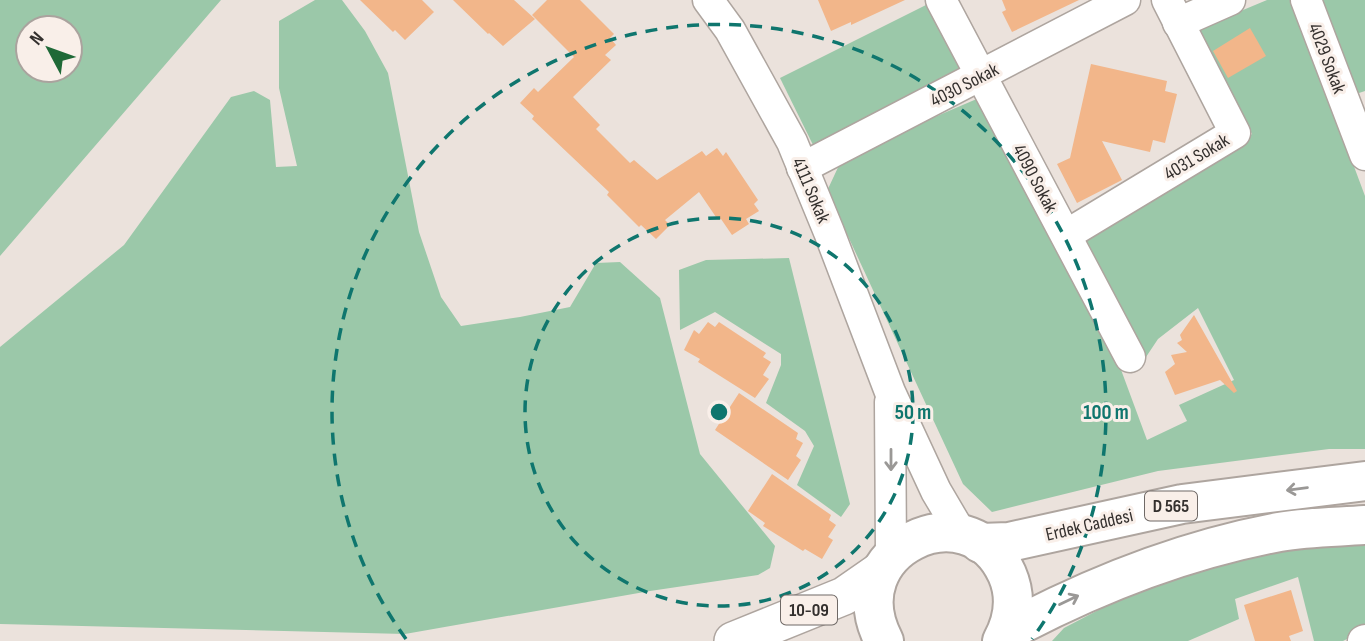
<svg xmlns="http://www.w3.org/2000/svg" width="1365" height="641" viewBox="0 0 1365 641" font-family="'Sofia Sans Condensed',sans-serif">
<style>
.green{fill:#9bc8a9;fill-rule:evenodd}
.building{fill:#f2b68a}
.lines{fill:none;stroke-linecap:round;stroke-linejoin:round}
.minor-casing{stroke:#aea59f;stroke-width:33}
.major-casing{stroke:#aea59f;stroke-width:40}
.highway-casing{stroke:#aea59f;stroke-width:42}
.minor{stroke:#fff;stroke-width:30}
.major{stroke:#fff;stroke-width:37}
.highway{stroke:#fff;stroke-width:38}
.oneway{stroke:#9a9896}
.ring{fill:none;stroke:#0f766e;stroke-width:3.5;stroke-dasharray:12 9}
.labels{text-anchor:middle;stroke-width:6;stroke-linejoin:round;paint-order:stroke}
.shield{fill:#f9efe9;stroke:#6f6966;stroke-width:2}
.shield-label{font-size:18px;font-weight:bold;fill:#34302e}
.street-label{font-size:19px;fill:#34302e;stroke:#f9efe9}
.centre{fill:#0f766e;stroke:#f9efe9;stroke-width:3.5}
.ring-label{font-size:21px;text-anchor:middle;font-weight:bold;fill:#0f766e;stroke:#f9efe9;stroke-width:6;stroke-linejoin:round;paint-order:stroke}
</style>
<rect width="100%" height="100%" fill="#ebe2dc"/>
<g class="green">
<path d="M0 0H221L0 256ZM28 28H70V70H28Z"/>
<path d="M315 0H342L365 31 388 73 419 232 441 297 461 326 520 317 570 307 596 263 620 262 660 298 700 454 775 546 770 568 758 575 650 591 405 634 0 624V347L124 245 231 97 254 91 270 100 276 167 297 166 279 88V21Z"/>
<path d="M1267 0H1292L1365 196V449H1329L1158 471 992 512 963 484 827 191 841 161 860 149 979 98 1120 367 1147 440 1187 421 1179 405 1234 380 1198 308 1158 339 1144 360 1082 239 1230 151 1252 134 1201 42 1200 28Z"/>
<path d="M1317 0H1365V91L1350 96Z"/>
<path d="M930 3 966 75 816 151 780 78Z"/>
<path d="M789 258 850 504 841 517 797 485 814 446 805 431 766 403 781 365V354L715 312 680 330 679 270 706 260Z"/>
<path d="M1344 544H1365V630L1343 641H1314L1298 577 1235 599 1239 619 1188 641H1052L1064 628 1108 605 1182 573 1265 553Z"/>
</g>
<g class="building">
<path d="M360 0H422L434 12 405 40 395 30 393 32Z"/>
<path d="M453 0H514L535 19 503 46 489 33 488 34Z"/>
<path d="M547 0H580L614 34 610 38 616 45 605 55 611 60 573 97 600 125 596 129 630 163 634 160 657 180 702 151 706 156 717 148 723 156 726 152 758 200 754 204 759 211 746 219 749 224 732 235 721 219 718 220 699 192 665 220 670 225 656 239 641 225 639 227 607 195 609 192 532 119 534 116 520 103 534 88 538 92 574 57 532 15Z"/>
<path d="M818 0H905L851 25V22L831 31Z"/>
<path d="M1002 0H1079L1012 32 1002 12 1006 10Z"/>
<path d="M1250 28 1266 56 1228 78 1213 51Z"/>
<path d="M1091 64 1167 81 1165 91 1177 94 1165 143 1153 140 1150 152 1102 141 1122 180 1077 203 1057 164 1070 158Z"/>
<path d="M1194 315 1237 391 1234 393 1220 380 1175 395 1165 372 1175 364 1171 355 1187 352 1177 343 1182 340 1180 335Z"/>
<path d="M708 322 715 327 719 322 766 353 763 357 771 362 763 375 769 379 755 398 698 362 700 359 684 350 694 330 699 334Z"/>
<path d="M739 393 798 433 796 439 803 443 796 456 801 460 788 480 715 430Z"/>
<path d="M772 474 831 515 829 520 836 525 828 537 833 540 822 559 805 549 803 551 763 526 765 523 748 511Z"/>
<path d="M1291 590 1303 631 1289 636 1291 641H1255L1244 605Z"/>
</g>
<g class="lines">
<g class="minor-casing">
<g id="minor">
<path d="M708 0 730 30 792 142 829 232 890 392 936 491 962 535"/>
<path d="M941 0 1130 357"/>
<path d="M1306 0 1365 155"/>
<path d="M1178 23 1230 0"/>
<path d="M802 168 1125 0"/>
<path d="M1066 235 1235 133 1167 0"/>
<path d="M890 402 891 555"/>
<path d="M1363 641 1365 640"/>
</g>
</g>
<g class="major-casing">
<path id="major" d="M733 641 844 596 880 571"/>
</g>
<g class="highway-casing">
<g id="highway">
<path d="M980 543 1009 542 1182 504 1365 481"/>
<path d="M1008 631C1094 585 1183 550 1279 532 1307 527 1337 527 1365 525"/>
<path d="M884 641C836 550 968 487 1007 574 1017 597 1014 619 1002 641"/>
</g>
</g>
<use href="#minor" class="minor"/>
<use href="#major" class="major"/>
<use href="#highway" class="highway"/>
</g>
<defs><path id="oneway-shaft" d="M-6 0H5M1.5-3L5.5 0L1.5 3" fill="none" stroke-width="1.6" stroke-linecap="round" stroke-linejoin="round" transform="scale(1.75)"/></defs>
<g class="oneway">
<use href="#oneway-shaft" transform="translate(891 460) rotate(90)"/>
<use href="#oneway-shaft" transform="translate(1297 489) rotate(173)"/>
<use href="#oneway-shaft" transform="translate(1069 600) rotate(-26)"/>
</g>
<g class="ring">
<circle cx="719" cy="412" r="194"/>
<path d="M406 639A387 387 0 1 1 1032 639"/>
</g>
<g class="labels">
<g class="shield">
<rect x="1145" y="491.5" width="52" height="29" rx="5"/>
<rect x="781" y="595.5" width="56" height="29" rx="5"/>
</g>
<g class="shield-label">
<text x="1171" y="512">D 565</text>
<text x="809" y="616">10-09</text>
</g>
<g class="street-label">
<text transform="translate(1328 58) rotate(69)" y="7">4029 Sokak</text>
<text transform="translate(964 84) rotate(-27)" y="7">4030 Sokak</text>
<text transform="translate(1196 156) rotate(-31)" y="7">4031 Sokak</text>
<text transform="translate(1036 178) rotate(62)" y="7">4090 Sokak</text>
<text transform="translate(812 190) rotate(67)" y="7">4111 Sokak</text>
<text transform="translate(1089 524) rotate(-13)" y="7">Erdek Caddesi</text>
</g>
</g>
<circle cx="719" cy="412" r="10" class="centre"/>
<g class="ring-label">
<text x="913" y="419">50 m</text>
<text x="1106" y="419">100 m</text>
</g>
<g transform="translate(49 49) rotate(311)"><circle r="33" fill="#f9efe9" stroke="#aaa39e" stroke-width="2"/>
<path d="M0-5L12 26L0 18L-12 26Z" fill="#1f6937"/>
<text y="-10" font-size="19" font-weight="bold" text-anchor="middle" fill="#34302e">N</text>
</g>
</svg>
